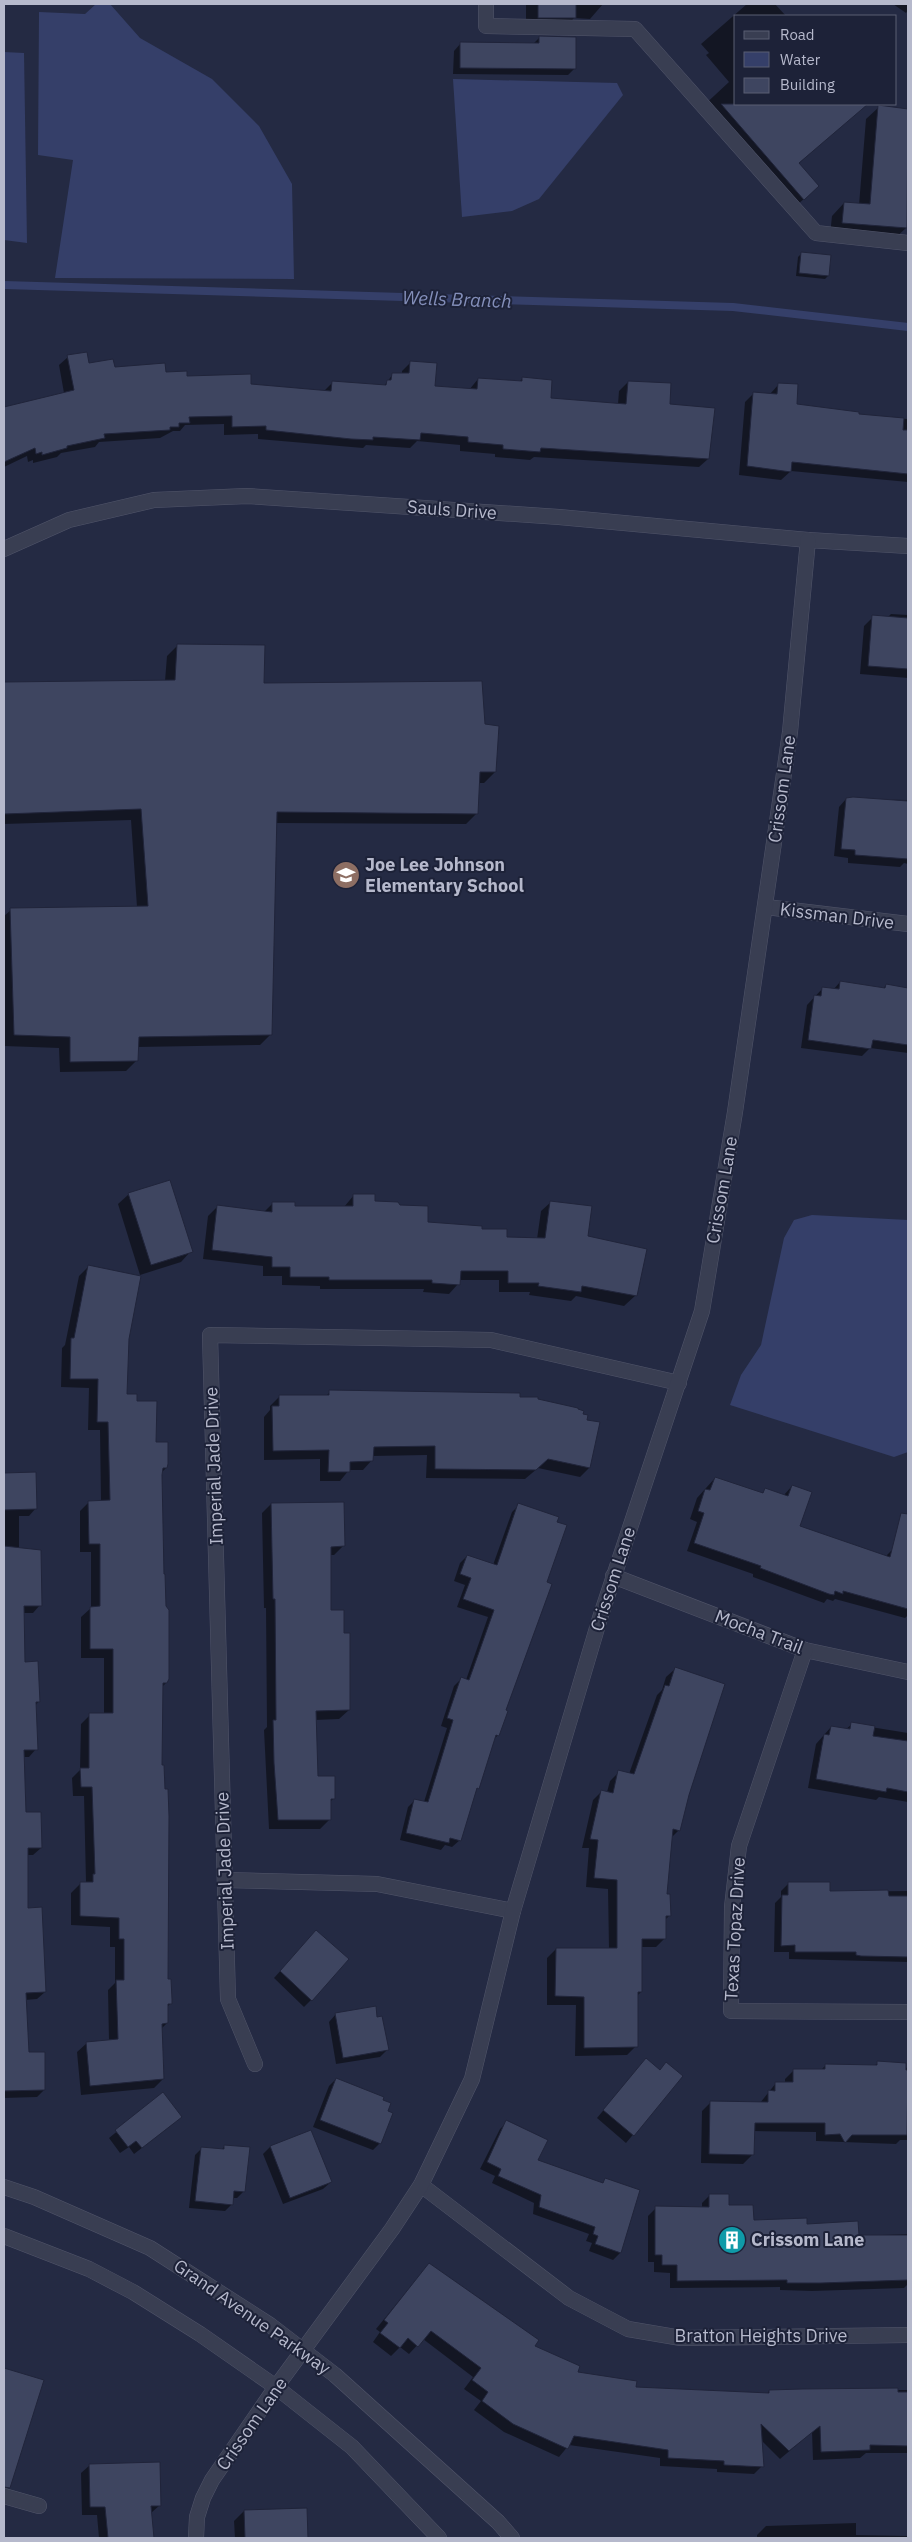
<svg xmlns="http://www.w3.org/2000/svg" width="912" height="2542" viewBox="0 0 912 2542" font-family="'IBM Plex Sans',sans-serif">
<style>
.water{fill:#353f69}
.shadow{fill:#0007}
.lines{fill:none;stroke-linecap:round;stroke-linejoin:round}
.stream{stroke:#353f69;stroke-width:8}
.building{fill:#3e4560;stroke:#20243a}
.minor-casing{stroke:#51556a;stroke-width:16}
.minor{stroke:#393e52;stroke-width:15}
.labels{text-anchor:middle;stroke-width:4;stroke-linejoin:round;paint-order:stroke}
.street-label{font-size:18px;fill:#b6b9cc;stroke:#1d2238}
.poi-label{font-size:18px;font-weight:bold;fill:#b6b9cc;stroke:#1d2238;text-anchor:start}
.water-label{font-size:19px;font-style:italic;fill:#838eb9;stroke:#1d2238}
</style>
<rect width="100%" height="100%" fill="#242a43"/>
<g class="water">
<path d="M96 4H110L140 38 212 79 259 126 292 184 294 279 55 278 73 160 38 155 39 12 85 14Z"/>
<path d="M4 52 24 53 27 243 4 240Z"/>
<path d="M453 79 617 83 623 95 539 199 512 211 462 217Z"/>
<path d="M812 1215 908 1220V1452L894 1457 730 1405 741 1375 761 1345 784 1238 794 1220Z"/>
</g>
<g class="shadow">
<path d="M526 4H603L590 19 574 18 562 31 526 30Z"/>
<path d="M747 4H775L786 16H736V104H866L798 164 805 198 790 211 701 108 729 82 706 55 709 53 701 44Z"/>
<path d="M893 4H908V10L906 13Z"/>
<path d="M539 38 575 68 568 75 453 74 454 51 461 43 533 44Z"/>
<path d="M879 107 908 111V196L906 228 893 240 830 235 832 216 844 203 859 205 866 119Z"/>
<path d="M801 254 828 276 825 279 796 276 798 257Z"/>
<path d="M68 357 88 365 250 385 324 391 333 382 384 386 393 374H402V371L411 362 434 387 469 390 478 379 519 382 523 378 550 400 618 404 619 391 628 382 669 405 708 459 699 467 534 457 530 460 495 457V454L460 451V445L417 441 410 448 366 445 363 448 258 439V434L224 435V424L185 425 180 431H173L160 438 99 442 95 447 61 453 57 457 33 463V460L28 462 27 456 4 467V408L64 393 59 365Z"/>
<path d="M779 384 796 405 857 416 908 419V482L791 471 781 480 739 475 745 402 754 393 770 394Z"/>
<path d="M891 614 908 615V678L860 674 864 626 873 617 887 618Z"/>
<path d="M178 645 262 684 484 725 495 772 484 783H478L477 813 466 824 275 823 271 1034 260 1045 137 1047V1060L126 1071 60 1072 59 1048 4 1046V916L11 910 137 907 131 820 4 824V684L165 681 167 656Z"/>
<path d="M846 799 908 800V864L904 863 900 867 848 863V858L834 856 839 807Z"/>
<path d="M840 982 883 989 886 985 908 992V1053L870 1048 862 1056 801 1048 807 1005 823 988 833 990Z"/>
<path d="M129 1194 191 1251 181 1262 140 1275 118 1204Z"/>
<path d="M354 1195 426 1223 481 1230 506 1238 537 1239 541 1211 551 1202 587 1237 636 1295 624 1306 576 1296 571 1301 529 1295 530 1292H499V1280H459L458 1284 449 1294 423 1292 424 1289H320V1286L282 1285V1276H263V1266L203 1259 208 1216 217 1207 264 1212 273 1203 293 1208 344 1207Z"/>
<path d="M88 1267 127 1339 125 1395 135 1402 166 1468 161 1473 166 1683 162 1687 160 1766 167 1980 170 2004 167 2007V2023L161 2029 163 2079 154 2088 81 2095 77 2052 87 2043 109 2041 108 1990 115 1983V1947H110V1927L71 1925V1893L80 1884 86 1882 84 1796H73L72 1778 80 1770 81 1724 90 1715H104V1658H81V1617L91 1608V1552H80V1511L89 1502H101L100 1430H88L89 1388 61 1387 62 1348 65 1345 79 1276Z"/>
<path d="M330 1392 518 1398 589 1468 580 1477 538 1468 525 1479 426 1478 427 1455 372 1456V1460L363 1470H349L340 1481H320V1459L264 1460V1417L270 1410V1406L280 1396H326Z"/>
<path d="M35 1473 36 1508 29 1516H19V1549L40 1605 33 1613H22L24 1663 39 1701 35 1706 36 1749 29 1757H23L25 1813 41 1848 33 1855H27V1909L45 1992 37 1999 25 2000 27 2053 44 2090 37 2097 4 2098V1474Z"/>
<path d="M715 1478 761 1494 765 1490 783 1496 792 1486 798 1527 885 1557 893 1549 908 1553V1615L905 1618 835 1599 833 1601 827 1599 824 1603 753 1577V1574L687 1551 697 1522 690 1519 697 1498Z"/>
<path d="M271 1504 343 1546 334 1555H329L330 1612 349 1710 339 1719 315 1720 316 1777 334 1798 330 1802V1819L320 1829H269L264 1730 267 1727 266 1608H264L262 1513Z"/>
<path d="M519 1505 545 1583 498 1735 493 1740 460 1840 452 1847 445 1845 441 1850 400 1840 408 1807 415 1800 424 1802 447 1728 441 1726 454 1686 461 1679 466 1680 488 1617 457 1607 465 1585 454 1581 460 1563 467 1556 493 1565 512 1512Z"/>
<path d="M675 1669 688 1795 679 1830 671 1838 666 1896 669 1916 665 1920V1938L656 1947H641V1992L637 1996 636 2046 627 2055 575 2056 576 2005H547V1958L556 1949H609L608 1889 586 1887 589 1848H582L593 1800 602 1791 607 1792 610 1781 619 1772 629 1774 657 1695 662 1690 666 1677Z"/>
<path d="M852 1724 908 1733V1802L879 1797 876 1800 808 1788 816 1744 831 1727 845 1730Z"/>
<path d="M788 1884 828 1892 908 1891V1962L789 1959V1952H774L775 1903 781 1897V1891Z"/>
<path d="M309 1939 311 2000 304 2007 274 1978Z"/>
<path d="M336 2014 387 2050 380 2057 336 2064 329 2022Z"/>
<path d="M646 2059 660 2071 682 2076 626 2143 597 2118Z"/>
<path d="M878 2063 908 2068V2140H900L896 2144 816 2141V2132L753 2131 752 2155 743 2164 701 2163 702 2111 711 2102 760 2103 776 2083H785V2079L794 2070H821L825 2066H874Z"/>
<path d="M336 2079 381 2100 387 2111 380 2143 373 2150 313 2127 329 2086Z"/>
<path d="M163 2094 173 2124 134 2154 129 2147 120 2153 109 2138Z"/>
<path d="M507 2122 536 2161 601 2184 606 2180 639 2191 620 2253 613 2260 589 2251 592 2243 586 2241 589 2234 533 2214 534 2203 492 2183 495 2176 480 2169 500 2129Z"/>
<path d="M225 2146 244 2191 237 2198H232V2204L225 2211 189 2208 195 2155 202 2148 221 2150Z"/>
<path d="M270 2147 331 2182 323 2189 283 2204 263 2154Z"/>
<path d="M710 2195 752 2221 805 2225 858 2236 908 2234V2284L904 2288 812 2291 780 2290V2287L670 2288V2273L654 2272V2262H648V2216L656 2208H702V2203Z"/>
<path d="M429 2264 533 2347 576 2373 635 2388 767 2394 769 2391 802 2390H908V2453H866L860 2458 813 2460 812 2432 780 2459 761 2440 762 2466 754 2474 717 2472V2469L660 2466V2458L569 2445 559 2457 504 2432 474 2410 481 2401 464 2389 473 2377 423 2339 409 2354 400 2347 391 2356 373 2342 380 2332 376 2329Z"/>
<path d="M7 2370 10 2464 4 2462V2374Z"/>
<path d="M90 2465 160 2505 151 2513 152 2538H99L97 2515H82L81 2473Z"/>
<path d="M306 2509 308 2538H235L234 2521 244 2511Z"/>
<path d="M856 2523V2535L908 2536V2538H757V2535L766 2526Z"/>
</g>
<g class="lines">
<path class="stream" d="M4 285 733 307 908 327"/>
</g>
<g class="building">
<rect x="538" y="4" width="38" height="14"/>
<path d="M539 36 576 37V69L460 68V42L539 43Z"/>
<path d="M721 104H868L799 163 819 186 804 200Z"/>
<path d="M878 105 908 109 907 228 842 223 844 202 870 204Z"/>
<path d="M801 252 831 255 829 276 799 273Z"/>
<path d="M87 352 89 363 113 359 115 367 165 363 166 372 187 371V376L251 374V384L331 391 332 381 386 385 387 380H391L392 373H409L410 361 437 363 435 386 477 389 478 378 522 381V377L552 380 551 398 626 404 628 381 671 383 670 404 715 408 709 459 541 448 540 452 503 449V445L468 442V437L421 433 420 440 373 437V440L351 439 266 430V426L232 427V416L189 417 190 423H179V427H170V430L104 434 105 438 67 446V448L42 455V452L36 454 35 448 4 462V407L74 390 67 355Z"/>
<path d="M778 383 798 384 797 404 859 412V414L904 418 903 430H908V474L792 462 791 472 747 466 753 392 777 394Z"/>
<path d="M872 615 908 618V669L868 666Z"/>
<path d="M177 644 265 645 264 683 482 681 485 724 499 726 496 772H480L478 814 277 812 272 1035 139 1037 138 1061 70 1062V1037L14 1035 10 908 148 906 141 809 4 814V682L175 680Z"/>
<path d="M853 797 908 801V859L855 855V850L841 849 846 798Z"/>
<path d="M840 981 885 988 886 984 908 988V1045L873 1040 871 1049 808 1040 814 995 821 996 822 987 839 989Z"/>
<path d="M170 1180 193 1252 151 1265 128 1193Z"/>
<path d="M353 1194H375V1201L398 1202 400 1205 428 1206V1222L482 1226V1229H507V1237L545 1238 550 1201 592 1206 588 1236 647 1249 637 1296 582 1286 581 1292 538 1286 539 1283H508V1271H461L460 1285 432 1283V1280H329V1277H290V1267H272V1257L212 1250 217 1205 272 1212V1202H295V1206H353Z"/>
<path d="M88 1265 141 1276 129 1339 127 1394H137V1401H157L156 1442H168V1464L167 1468H163L162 1475 164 1574H165L166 1606 169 1610V1679L167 1683H163L162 1765H164L165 1789H168L169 1816 168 1979H171L172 1999V2004H168V2023L162 2024 164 2079 90 2086 86 2042 118 2039 116 1980H124V1939H119V1918L80 1916V1882H93V1874H95L92 1787H81L80 1768H89V1713H113V1649H90V1607L100 1606V1544H89L88 1501 110 1500 108 1422H97L98 1379H70L71 1338H74Z"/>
<path d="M329 1390 520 1393V1397H538V1399L578 1408V1409L584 1411 583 1414 588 1415 587 1420 600 1422 590 1468 548 1459 536 1470 435 1469V1446L374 1447 373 1461 350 1462V1472H328L329 1450 273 1451 272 1406H279V1395H329Z"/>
<path d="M36 1472 37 1509 4 1510V1473Z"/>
<path d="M715 1477 763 1493 765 1488 788 1496 792 1485 812 1492 800 1526 890 1557 901 1513 908 1514V1609L843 1591V1594L835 1591 834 1595 829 1594 760 1568 761 1566 694 1543 704 1513 698 1511 705 1489 710 1490Z"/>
<path d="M344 1502 345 1546 331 1547V1610H344V1633H350V1710L316 1711 318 1776H335V1799H331V1820H278L274 1763 273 1720H276L275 1599H273L271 1503Z"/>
<path d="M518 1503 559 1517 557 1522 567 1525 547 1582 552 1584 506 1710 508 1711 499 1736 496 1735 479 1789 477 1788 461 1841 450 1838 449 1843 406 1833 414 1799 428 1802 453 1720 447 1718 461 1677 469 1680 494 1610 463 1599 471 1578 460 1574 467 1555 497 1565Z"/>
<path d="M4 1546 41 1550 42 1606H24L25 1662 38 1661 40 1702H36L38 1750H24L26 1812H41L42 1848H28V1908L42 1907 46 1992 26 1993 29 2052H45V2090L4 2091Z"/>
<path d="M675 1667 725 1684 689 1795 680 1831 673 1829 667 1894H670L671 1916H666V1939H642V1992H638V2047L584 2048V1997L555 1996 556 1948H617V1880L594 1878 598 1840 590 1839 601 1790 613 1793 618 1770 634 1774 665 1685 669 1686Z"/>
<path d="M851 1722 875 1726 873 1736 908 1741V1792L887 1788 886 1792 816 1779 824 1734 829 1735 831 1726 850 1729Z"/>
<path d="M788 1882H830V1891L888 1890 889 1896H908V1957L861 1956 856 1955V1952H795V1945L781 1946 782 1895H788Z"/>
<path d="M316 1930 349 1959 312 2001 280 1971Z"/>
<path d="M376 2006 377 2017 382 2016 389 2050 343 2058 335 2013Z"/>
<path d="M646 2058 660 2070 666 2062 683 2076 634 2136 603 2110Z"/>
<path d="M877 2061 906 2063V2070H908L907 2135H852L845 2143 840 2134 825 2135V2123H755L754 2155 709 2154 710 2101 768 2102V2090L775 2091V2082H793V2069H825V2064L877 2065Z"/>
<path d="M336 2078 384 2097 383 2100 391 2103 388 2111 393 2113 381 2144 320 2120Z"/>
<path d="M163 2092 182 2117 142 2148 136 2141 128 2147 115 2130Z"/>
<path d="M506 2120 548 2140 538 2160 603 2183 605 2178 640 2190 621 2253 595 2244 598 2236 593 2234 595 2227 539 2207 541 2195 498 2176 501 2169 487 2162Z"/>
<path d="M311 2130 332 2182 290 2198 270 2146Z"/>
<path d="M224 2145 250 2147 245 2192 234 2191 233 2205 195 2201 201 2147 224 2149Z"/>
<path d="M709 2194H729V2205H753L754 2220 807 2218V2224L858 2221 859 2235H908V2280L821 2283H787V2280L677 2281V2265H662V2255H655V2206L709 2207Z"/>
<path d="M429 2263 539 2340 535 2346 580 2366 578 2372 637 2381 636 2387 769 2393V2390L802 2389 898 2388V2392H908V2446L870 2445V2450L821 2452 820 2426 789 2451 761 2424 764 2467 724 2465V2461L668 2458V2450L574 2436 568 2449 513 2424 482 2401 488 2392 472 2380 481 2368 431 2331 418 2347 408 2338 400 2348 380 2333 388 2323 384 2320Z"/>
<path d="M4 2368 44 2380 10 2488 4 2487Z"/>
<path d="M160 2462 161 2506H151L154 2538H108L105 2507H90L89 2464Z"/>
<path d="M307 2508 308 2538H245L244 2510Z"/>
</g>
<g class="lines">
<g class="minor-casing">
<g id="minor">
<path d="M486 4V26L635 29 816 233 908 243"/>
<path d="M4 549 69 520 154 500 247 496 559 517 808 540 908 546"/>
<path d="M766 907 908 924"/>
<path d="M613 1576 805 1650 908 1672"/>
<path d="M805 1650 739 1846 732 1907 731 2011 908 2012"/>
<path d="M225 1880 377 1884 513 1911"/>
<path d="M255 2064 228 1999 210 1335 491 1340 679 1383"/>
<path d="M421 2185 569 2298 628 2329 681 2338 908 2335"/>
<path d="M4 2187 34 2197 150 2248 270 2325 335 2375 498 2522 512 2538"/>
<path d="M4 2236 89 2269 133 2292 200 2334 276 2387 352 2447 439 2538"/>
<path d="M4 2496 39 2506"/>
<path d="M196 2538 197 2517 203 2498 212 2480 276 2387 392 2229 421 2185 472 2079 513 1911 600 1618 702 1311 735 1112 790 732 808 540"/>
</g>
</g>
<use href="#minor" class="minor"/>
</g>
<defs>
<g id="school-disc" transform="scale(1.4375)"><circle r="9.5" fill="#8d6e63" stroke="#1d2238"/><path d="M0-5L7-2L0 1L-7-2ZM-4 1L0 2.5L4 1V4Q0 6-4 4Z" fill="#fff"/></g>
<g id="building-disc" transform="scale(1.4375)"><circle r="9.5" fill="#0f9aa8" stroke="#1d2238"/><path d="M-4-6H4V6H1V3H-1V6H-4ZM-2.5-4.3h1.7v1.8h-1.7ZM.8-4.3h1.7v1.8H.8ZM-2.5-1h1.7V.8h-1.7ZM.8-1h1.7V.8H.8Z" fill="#fff"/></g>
</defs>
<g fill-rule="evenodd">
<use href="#school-disc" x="346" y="875"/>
<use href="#building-disc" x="732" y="2240"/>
</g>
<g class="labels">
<g class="street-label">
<text transform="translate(452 510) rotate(4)" y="6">Sauls Drive</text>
<text transform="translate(782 789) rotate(-82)" y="6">Crissom Lane</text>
<text transform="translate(837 916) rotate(7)" y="6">Kissman Drive</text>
<text transform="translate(722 1190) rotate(-80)" y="6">Crissom Lane</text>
<text transform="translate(214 1466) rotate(-92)" y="6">Imperial Jade Drive</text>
<text transform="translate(613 1579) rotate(-72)" y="6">Crissom Lane</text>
<text transform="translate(759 1632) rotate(21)" y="6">Mocha Trail</text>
<text transform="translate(225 1871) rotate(-92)" y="6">Imperial Jade Drive</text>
<text transform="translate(735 1929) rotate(-87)" y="6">Texas Topaz Drive</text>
<text transform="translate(252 2317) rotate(35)" y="6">Grand Avenue Parkway</text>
<text x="761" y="2342">Bratton Heights Drive</text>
<text transform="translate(252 2424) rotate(-55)" y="6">Crissom Lane</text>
</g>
<g class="poi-label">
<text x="365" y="871">Joe Lee Johnson<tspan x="365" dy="21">Elementary School</tspan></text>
<text x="751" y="2246">Crissom Lane</text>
</g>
<g class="water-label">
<text transform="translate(457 299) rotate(2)" y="7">Wells Branch</text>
</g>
</g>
<rect width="912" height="2542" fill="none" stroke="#b6b9cc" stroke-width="10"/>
<rect x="734" y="15" width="162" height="90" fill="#1d2238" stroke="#5a5e73"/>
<rect x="744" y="31" width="25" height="8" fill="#393e52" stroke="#5a5e73"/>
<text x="780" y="40" font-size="15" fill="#b6b9cc">Road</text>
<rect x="744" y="52" width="25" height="15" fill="#353f69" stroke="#5a5e73"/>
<text x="780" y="65" font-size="15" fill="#b6b9cc">Water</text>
<rect x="744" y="78" width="25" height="15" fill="#3e4560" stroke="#5a5e73"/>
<text x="780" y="90" font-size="15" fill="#b6b9cc">Building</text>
</svg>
